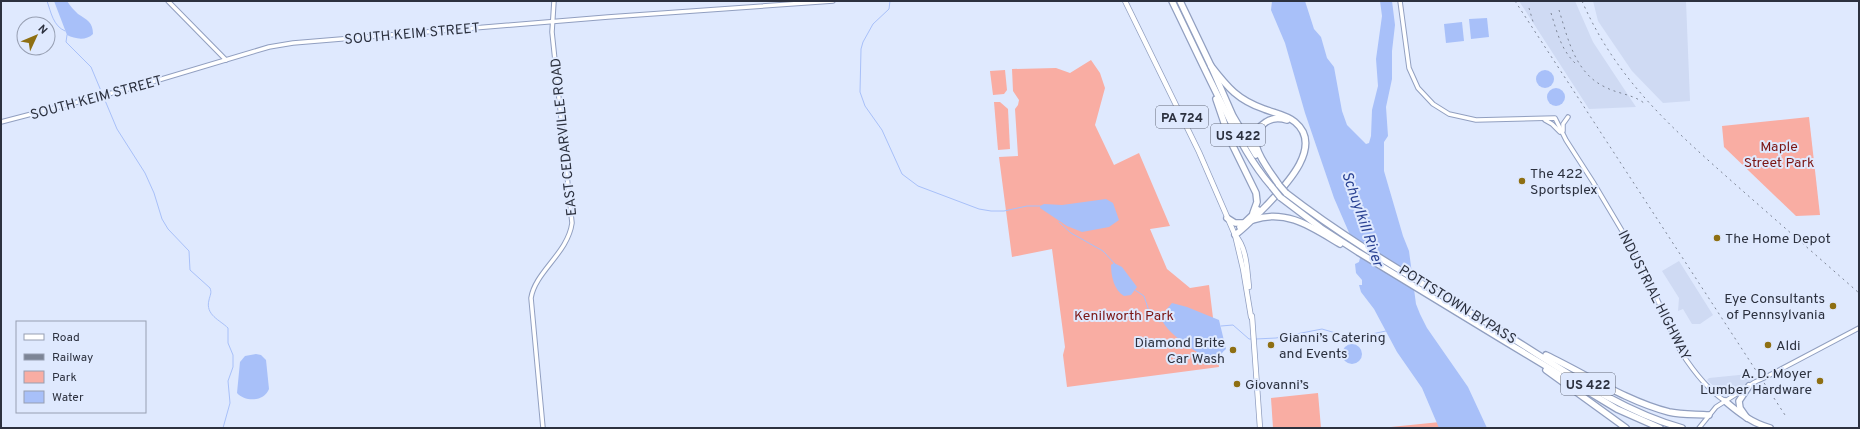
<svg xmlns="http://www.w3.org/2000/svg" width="1860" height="429" viewBox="0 0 1860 429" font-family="Overpass,sans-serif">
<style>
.built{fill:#cfdaf3}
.green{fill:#f9ada3}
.water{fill:#a8c0f9}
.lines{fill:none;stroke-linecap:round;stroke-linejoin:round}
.stream{stroke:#a8c0f9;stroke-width:1}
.minor-casing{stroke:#919fc0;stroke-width:5.5}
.major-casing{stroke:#919fc0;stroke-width:6}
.highway-casing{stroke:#919fc0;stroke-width:8}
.minor{stroke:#fff;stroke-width:3.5}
.major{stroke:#fff;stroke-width:4.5}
.highway{stroke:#fff;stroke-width:5.5}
.rail{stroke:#7d8596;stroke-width:1;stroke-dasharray:2 4;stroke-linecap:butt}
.minor-bridge-casing{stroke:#919fc0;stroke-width:5.5;stroke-linecap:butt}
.highway-bridge-casing{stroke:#919fc0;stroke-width:8;stroke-linecap:butt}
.minor-bridge{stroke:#fff;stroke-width:3.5}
.highway-bridge{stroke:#fff;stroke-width:5.5}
.poi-dot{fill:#8e6f13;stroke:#dfe9fe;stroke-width:1.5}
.labels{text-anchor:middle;stroke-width:4;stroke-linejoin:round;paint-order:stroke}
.shield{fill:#dfe9fe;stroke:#626878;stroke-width:1}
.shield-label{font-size:13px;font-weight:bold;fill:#2c313f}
.street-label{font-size:14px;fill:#2c313f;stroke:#dfe9fe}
.park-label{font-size:14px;fill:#7b1614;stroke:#dfe9fe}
.poi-label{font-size:14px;fill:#2c313f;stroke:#dfe9fe;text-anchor:start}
.water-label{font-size:15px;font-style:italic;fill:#294192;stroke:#dfe9fe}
</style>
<rect width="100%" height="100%" fill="#dfe9fe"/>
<g class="built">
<path d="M1519 1H1575L1593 42 1636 107 1589 109Z"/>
<path d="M1593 1H1686L1690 101 1663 103 1632 71 1598 21Z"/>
<path d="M1679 261 1713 315 1700 324H1692L1683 309 1678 311 1679 298 1662 271Z"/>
<path d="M1749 374 1754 380 1724 396 1707 380 1709 378Z"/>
</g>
<g class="green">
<path d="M1091 60 1100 73 1105 88 1095 125 1114 165 1139 153 1170 226 1150 229 1167 269 1190 288 1209 285 1219 367 1067 387 1063 355 1065 347 1052 249 1012 257 999 157 1018 156 1015 109 1018 105 1019 100 1013 91 1012 69 1056 68 1070 73Z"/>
<path d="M1005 70 1007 90 1004 94 993 95 990 71Z"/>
<path d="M994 102H1000L1008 109 1010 149 998 150Z"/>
<path d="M1809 117 1820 215 1796 216 1724 147 1722 126Z"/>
<path d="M1318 393 1321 428H1273L1271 398Z"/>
<path d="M1440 422 1442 428H1381Z"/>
</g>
<g class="water">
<path d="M54 1H67C70 6 74 10 78 14 87 20 93 22 93 34 86 41 75 39 67 35Z"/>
<path d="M1272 1H1305L1314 29 1321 37 1327 58 1334 67 1342 111 1347 125 1366 144 1369 143 1371 136 1372 110 1378 86 1376 59 1382 16 1380 1H1392L1395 25 1392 51V79L1386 107 1388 136 1384 142V171L1403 236 1409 251 1416 304 1420 314 1427 328 1468 387 1487 428H1439L1422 388 1397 352 1374 309 1361 292 1359 285H1362V280L1356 273 1355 264 1359 262 1360 258 1334 198 1305 113 1285 43 1271 10Z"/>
<path d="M1487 18 1489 37 1471 39 1469 19Z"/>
<path d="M1462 22 1464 41 1446 43 1444 24Z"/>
<circle cx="1545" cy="79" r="9"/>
<circle cx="1556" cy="97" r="9"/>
<path d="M1106 199 1113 203 1119 220 1109 227 1082 232 1067 226 1040 208V206L1044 204 1062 205Z"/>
<path d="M1114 263 1122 267 1137 287 1131 295 1124 296C1114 290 1111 276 1111 265Z"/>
<path d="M1172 303 1187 307 1219 320 1226 349C1222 352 1220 357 1215 360 1202 358 1161 330 1161 316Z"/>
<circle cx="1352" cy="354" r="10"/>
<path d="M256 354 261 355 266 360 269 389C264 402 245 402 237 393L240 362 245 356Z"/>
</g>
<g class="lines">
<g class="stream">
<path d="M47 1C51 12 53 26 65 31"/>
<path d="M890 1 889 9 873 24 863 42 861 49 860 92 865 106 882 130 902 174 918 186 979 209 991 211H1004L1027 206H1040"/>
<path d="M67 35 66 42 91 67 117 129 145 173 154 193 162 219 168 229 189 251 190 270 210 288C212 293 210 295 209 300 205 315 220 320 228 328V343L233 355V367L228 381 230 403 223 428"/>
<path d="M1059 222 1071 233 1103 251 1115 264"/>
<path d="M1135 290 1144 296 1149 311 1159 322 1162 321"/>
<path d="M1221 326 1233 325 1249 339H1253"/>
<path d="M1256 339 1276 338 1322 329 1353 338 1386 331"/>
</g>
<g class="minor-casing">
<g id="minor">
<path d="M168 1 226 60"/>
<path d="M1400 1 1409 68 1418 88 1433 104 1449 114 1476 120 1555 118 1566 140 1593 182 1640 261 1681 352C1692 369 1708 390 1725 401"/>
<path d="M1545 120 1552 124 1560 132"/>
<path d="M1 122 135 87 269 47 293 43 608 17 833 1"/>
<path d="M1563 131V124L1568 117"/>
<path d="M1766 377 1859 328"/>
<path d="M543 428 531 298C535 272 568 253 572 223L552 32 554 1"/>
<path d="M1699 428 1716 407 1755 382"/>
</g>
</g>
<g class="major-casing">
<g id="major">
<path d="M1125 1 1199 152 1235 235 1243 269 1251 317"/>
<path d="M1235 235C1247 247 1247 271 1249 287"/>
<path d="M1252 316 1260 428"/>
</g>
</g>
<g class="highway-casing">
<g id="highway">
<path d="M1172 1C1190 38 1207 75 1226 112 1239 139 1252 164 1272 187"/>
<path d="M1180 1 1211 66 1233 116 1256 155"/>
<path d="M1211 66C1228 88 1238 100 1264 109 1274 113 1287 115 1295 122 1325 147 1283 188 1266 206 1256 216 1246 227 1235 235"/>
<path d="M1216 99 1230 140 1256 193 1257 202 1253 213"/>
<path d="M1279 185C1269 169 1240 138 1266 122 1272 118 1280 118 1287 120"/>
<path d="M1286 193C1353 245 1429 287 1502 332 1559 367 1617 410 1682 428"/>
<path d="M1280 197 1321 228 1358 252 1501 339 1617 409 1660 428"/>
<path d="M1227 218 1235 223H1244"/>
<path d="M1253 220C1286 208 1313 228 1340 244"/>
<path d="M1240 227 1258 210"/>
<path d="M1546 355C1586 374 1626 401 1669 412 1682 415 1696 414 1709 415"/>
<path d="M1546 370 1626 428"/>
<path d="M1725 401C1739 413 1752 423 1770 428"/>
<path d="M1747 418 1740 408 1739 401 1749 386"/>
</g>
</g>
<use href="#minor" class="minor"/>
<use href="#major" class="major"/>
<use href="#highway" class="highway"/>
<g class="rail">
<path d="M1515 1 1785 415"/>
<path d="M1582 1C1617 81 1673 129 1736 185 1777 221 1818 257 1859 293"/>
<path d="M1529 8 1534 25"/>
<path d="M1559 10C1568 39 1575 73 1605 87 1618 94 1632 94 1644 103"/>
<path d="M1551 13C1557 32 1561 50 1576 64"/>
</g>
<g class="minor-bridge-casing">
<path id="minor-bridge" d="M1755 382 1766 377"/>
</g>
<g class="highway-bridge-casing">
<g id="highway-bridge">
<path d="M1279 185 1286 193"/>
<path d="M1272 187 1280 197"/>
</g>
</g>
<use href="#minor-bridge" class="minor-bridge"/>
<use href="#highway-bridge" class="highway-bridge"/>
</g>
<g class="poi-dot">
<circle cx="1522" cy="181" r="4"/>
<circle cx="1717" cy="238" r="4"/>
<circle cx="1833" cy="306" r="4"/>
<circle cx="1271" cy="345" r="4"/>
<circle cx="1768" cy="345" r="4"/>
<circle cx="1233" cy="350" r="4"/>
<circle cx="1820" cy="381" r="4"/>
<circle cx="1237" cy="384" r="4"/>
</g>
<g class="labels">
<g class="shield">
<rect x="1156" y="106" width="52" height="22" rx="3"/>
<rect x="1211" y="124" width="54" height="22" rx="3"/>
<rect x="1561" y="373" width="54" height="22" rx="3"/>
</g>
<g class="shield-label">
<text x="1182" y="122">PA 724</text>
<text x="1238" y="140">US 422</text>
<text x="1588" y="389">US 422</text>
</g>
<g class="street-label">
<text transform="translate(412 33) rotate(-5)" y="5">SOUTH KEIM STREET</text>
<text transform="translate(96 97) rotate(-15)" y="5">SOUTH KEIM STREET</text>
<text transform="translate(563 137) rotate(-96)" y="5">EAST CEDARVILLE ROAD</text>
<text transform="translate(1655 295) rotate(63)" y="5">INDUSTRIAL HIGHWAY</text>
<text transform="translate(1458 304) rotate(32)" y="5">POTTSTOWN BYPASS</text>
</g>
<g class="park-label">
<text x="1779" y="151">Maple<tspan x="1779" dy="16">Street Park</tspan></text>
<text x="1124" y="320">Kenilworth Park</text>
</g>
<g class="poi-label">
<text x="1530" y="178">The 422<tspan x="1530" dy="16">Sportsplex</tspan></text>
<text x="1725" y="243">The Home Depot</text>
<text x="1825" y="303" text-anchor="end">Eye Consultants<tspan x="1825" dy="16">of Pennsylvania</tspan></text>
<text x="1279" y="342">Gianni’s Catering<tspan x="1279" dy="16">and Events</tspan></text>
<text x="1225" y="347" text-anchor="end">Diamond Brite<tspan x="1225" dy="16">Car Wash</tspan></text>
<text x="1776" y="350">Aldi</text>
<text x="1812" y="378" text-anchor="end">A. D. Moyer<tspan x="1812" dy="16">Lumber Hardware</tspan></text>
<text x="1245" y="389">Giovanni’s</text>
</g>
<g class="water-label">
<text transform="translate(1363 219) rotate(71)" y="5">Schuylkill River</text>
</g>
</g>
<rect width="1860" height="429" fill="none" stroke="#2c313f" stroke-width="4"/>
<rect x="16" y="321" width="130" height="92" fill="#dfe9fe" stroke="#979fb2"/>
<rect x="24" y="334" width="20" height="6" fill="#ffffff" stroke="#979fb2"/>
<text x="52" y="341" font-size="12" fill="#2c313f">Road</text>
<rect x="24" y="354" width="20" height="6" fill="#7d8596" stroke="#979fb2"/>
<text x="52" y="361" font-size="12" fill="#2c313f">Railway</text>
<rect x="24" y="371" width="20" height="12" fill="#f9ada3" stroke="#979fb2"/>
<text x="52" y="381" font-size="12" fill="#2c313f">Park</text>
<rect x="24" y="391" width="20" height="12" fill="#a8c0f9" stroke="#979fb2"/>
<text x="52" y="401" font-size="12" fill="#2c313f">Water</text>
<g transform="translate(36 36) rotate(46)"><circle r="19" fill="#dfe9fe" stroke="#979fb2"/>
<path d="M0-3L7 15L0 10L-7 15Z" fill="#8e6f13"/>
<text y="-6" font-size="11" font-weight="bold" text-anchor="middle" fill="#2c313f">N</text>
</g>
</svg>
